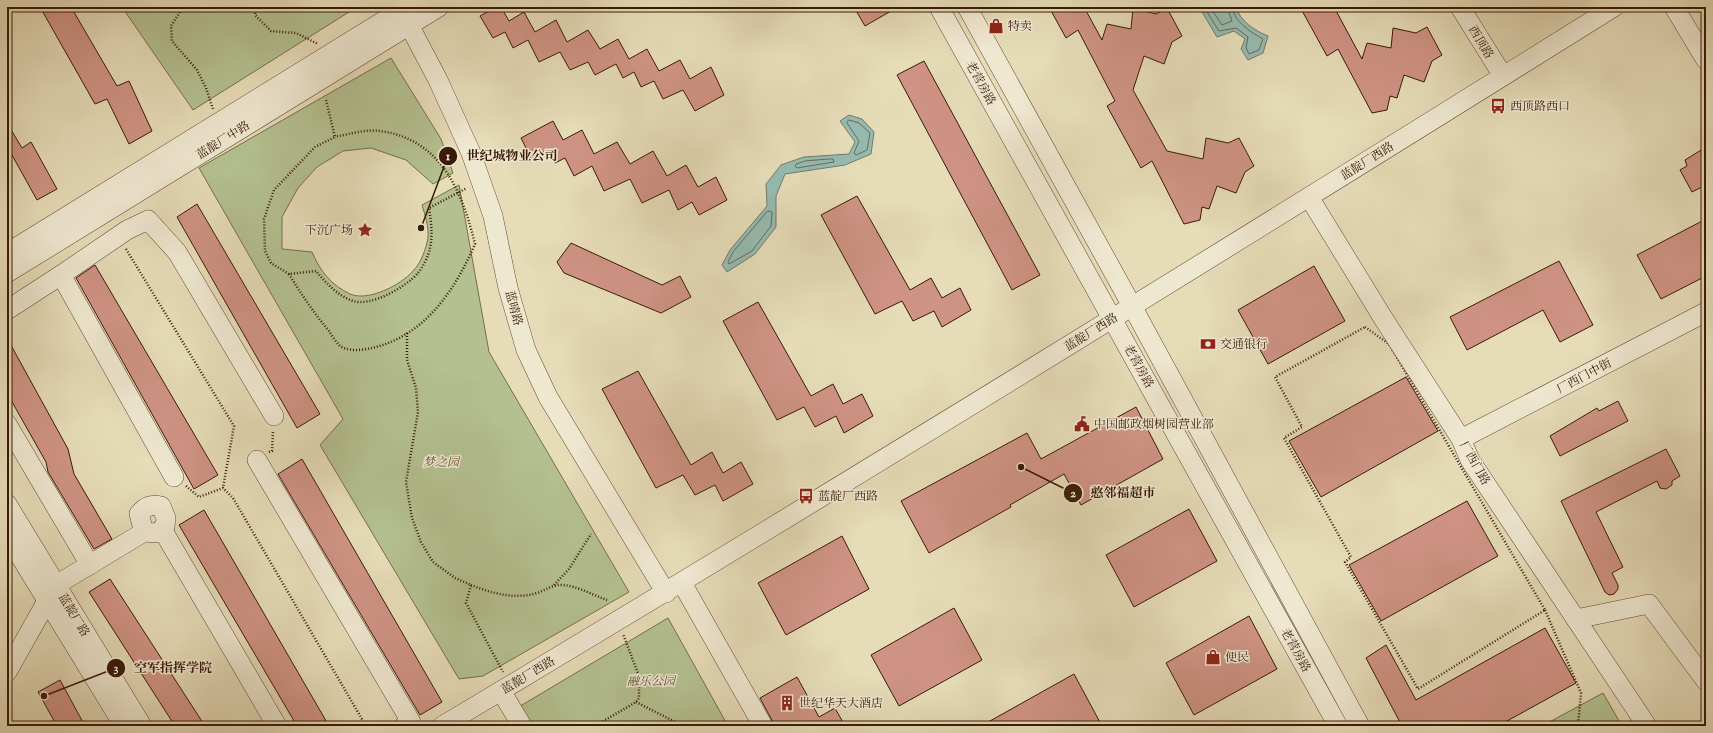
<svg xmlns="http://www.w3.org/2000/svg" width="1713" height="733" viewBox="0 0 1713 733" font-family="'Sorts Mill Goudy','Noto Serif SC',serif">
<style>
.green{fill:#b4c08f;stroke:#766d4b}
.water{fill:#96bbb0;stroke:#717b6c}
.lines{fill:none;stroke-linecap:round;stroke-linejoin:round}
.shore{stroke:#686a5c;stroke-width:1}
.building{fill:#cf9385;stroke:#391a07}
.minor-casing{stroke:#644a33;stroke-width:20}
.path{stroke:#391a07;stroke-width:2.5;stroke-dasharray:1 2;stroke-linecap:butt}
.minor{stroke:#efe8d1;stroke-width:19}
.labels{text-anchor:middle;stroke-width:3;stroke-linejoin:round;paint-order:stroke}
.poi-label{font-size:12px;fill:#391a07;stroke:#efe8d1;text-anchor:start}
.street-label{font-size:12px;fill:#391a07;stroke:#efe8d1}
.park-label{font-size:12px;font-style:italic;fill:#5e4c30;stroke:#efe8d1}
.leader{fill:none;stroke:#391a07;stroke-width:1.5}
.callout-dot{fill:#391a07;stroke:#efe8d1;stroke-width:1.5}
.mark-label{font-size:12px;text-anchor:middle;font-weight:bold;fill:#fff}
.callout-label{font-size:13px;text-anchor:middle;font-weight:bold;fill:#391a07;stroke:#efe8d1;stroke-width:3;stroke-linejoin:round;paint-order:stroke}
</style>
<rect width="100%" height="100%" fill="#e6dcb8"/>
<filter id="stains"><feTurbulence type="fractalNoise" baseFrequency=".005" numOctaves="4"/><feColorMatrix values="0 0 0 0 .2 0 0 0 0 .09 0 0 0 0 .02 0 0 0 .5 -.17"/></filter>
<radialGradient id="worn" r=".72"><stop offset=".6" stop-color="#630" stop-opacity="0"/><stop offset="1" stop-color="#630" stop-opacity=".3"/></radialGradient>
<g class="green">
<path d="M122 7H357L193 110Z"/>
<path d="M391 58 441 139 453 173 433 184 406 160 371 148 343 151 317 167 298 188 282 217V249L312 252C320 271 331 285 350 294 368 302 401 285 413 271 421 263 426 249 428 238 429 227 425 215 422 205L459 185 489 352 629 592 483 676 459 679 320 445 343 419 199 168Z"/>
<path d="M668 618 728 726H527L517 708Z"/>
<path d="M1603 693 1622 726H1542Z"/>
</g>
<g class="water">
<path d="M1199 7H1236C1240 21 1255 31 1268 36L1263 53 1248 60 1241 49 1245 39 1234 31 1217 37Z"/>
<path d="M849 115 862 119 874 132 871 154 845 165 785 174 776 196V227L755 254 727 272 722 265 730 250 767 206 766 184 781 165 804 157 849 154 855 142 840 121Z"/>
</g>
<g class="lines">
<g class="shore">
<path d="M1204 7 1219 31 1236 28 1248 37 1246 48 1249 54 1259 50 1263 39C1252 33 1233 21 1232 7"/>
<path d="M1210 7 1222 25 1232 21 1227 7"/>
<path d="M849 120 859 123 870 133 867 150 856 155 854 153 859 141 847 123Z"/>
<path d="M829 159H833L834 162 797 168 795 166 796 164 805 161Z"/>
<path d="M768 211 772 212 771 226 752 251 729 264 728 262 733 252Z"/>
</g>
</g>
<g class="building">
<path d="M40 7H71L117 86 129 81 152 131 129 144 107 99 95 104Z"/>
<path d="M496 7H501L509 21 524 12 535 32 556 20 567 42 588 30 600 49 618 39 629 59 647 49 659 71 680 60 690 79 711 67 724 95 695 111 683 90 663 99 654 81 641 87 634 72 623 78 616 64 595 75 588 62 570 70 560 52 539 62 528 40 513 48 505 32 493 38 480 16Z"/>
<path d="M854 7H898L865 26Z"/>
<path d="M1049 7H1084L1102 40 1107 24 1131 29 1133 8 1156 14 1167 8 1182 36 1172 42 1164 64 1144 56 1133 90 1167 151 1203 159 1206 138 1228 143 1239 138 1254 166 1245 172 1236 193 1217 186 1209 209 1202 207 1200 220 1184 224 1152 161 1141 168 1107 106 1115 101 1078 30 1066 38Z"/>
<path d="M1300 7H1334L1362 59 1367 43 1391 48 1393 28 1416 33 1427 27 1442 55 1432 61 1424 82 1404 75 1397 98 1390 96 1387 110 1372 113 1338 49 1327 56Z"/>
<path d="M924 61 1040 275 1012 290 897 75Z"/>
<path d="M553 121 563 140 582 130 594 154 617 142 630 164 653 151 667 176 686 165 698 187 716 177 727 200 699 215 692 202 678 210 669 190 642 203 630 179 604 191 592 166 574 176 565 158 555 163 548 150 531 158 521 138Z"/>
<path d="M7 123 22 148 31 142 57 189 37 200 12 155 7 158Z"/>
<path d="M1706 147V185L1692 192 1680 170 1687 166 1685 160Z"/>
<path d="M857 196 910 290 931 278 942 298 960 288 971 310 942 327 934 311 913 321 902 301 875 314 821 215Z"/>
<path d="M197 204 320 414 297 428 177 217Z"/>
<path d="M1706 219V276L1661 299 1637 255Z"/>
<path d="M571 243 662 285 680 276 691 297 661 313 564 273 557 262Z"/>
<path d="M1559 261 1593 325 1560 342 1543 310 1467 350 1450 317Z"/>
<path d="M95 265 218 475 194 489 76 278Z"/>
<path d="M1314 266 1345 321 1268 364 1238 310Z"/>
<path d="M758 302 811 396 833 384 843 404 862 394 873 416 844 433 836 416 815 427 804 407 777 420 723 321Z"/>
<path d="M7 338 68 449 74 474 112 539 94 549 48 472 46 462 7 393Z"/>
<path d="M638 371 691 465 712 452 723 473 741 462 753 484 723 501 715 485 695 495 683 475 656 488 602 389Z"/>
<path d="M1406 377 1438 431 1321 497 1289 441Z"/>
<path d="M1618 401 1628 421 1560 456 1550 436 1597 408 1599 411Z"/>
<path d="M1136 407 1163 459 1081 505 1064 474 1010 505 1011 507 929 553 901 501 1027 433 1041 459Z"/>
<path d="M1666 449 1680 476 1672 481V485L1666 489 1660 488 1657 481 1596 512 1623 567 1612 573 1618 585V589L1614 594 1609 595 1605 592 1561 501Z"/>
<path d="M302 459 442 702 420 715 278 474Z"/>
<path d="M1467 501 1498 556 1381 621 1349 565Z"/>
<path d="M1189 509 1217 561 1134 607 1106 555Z"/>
<path d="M204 510 329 726H297L179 525Z"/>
<path d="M842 536 869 589 786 635 758 583Z"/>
<path d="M110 579 205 726H175L89 592Z"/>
<path d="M954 608 982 660 899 706 871 655Z"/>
<path d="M1249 616 1277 669 1194 715 1166 663Z"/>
<path d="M1545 628 1576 683 1498 726H1402L1366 658 1386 645 1416 700Z"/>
<path d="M1074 674 1102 726H981Z"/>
<path d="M797 677 819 717 835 708 845 726H775L760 698Z"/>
<path d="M60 680 85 726H57L38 692Z"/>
</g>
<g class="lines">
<g class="minor-casing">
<g id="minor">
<path d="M397 7 409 25 438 80 471 153 493 216 508 288 526 350 548 397 666 593"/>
<path d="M939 7 1338 726"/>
<path d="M967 7 1132 306 1360 726"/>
<path d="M1460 7 1503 76"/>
<path d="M1674 7 1706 60"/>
<path d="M1309 197 1383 318 1461 439 1470 460 1647 726"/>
<path d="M7 253 406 7"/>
<path d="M7 273 439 7"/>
<path d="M7 310 61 275"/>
<path d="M7 424 90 565"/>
<path d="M1461 439 1706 312"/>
<path d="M257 460 411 722 404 726"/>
<path d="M174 477 61 275 127 230 148 220 177 252 274 416"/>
<path d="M7 504 142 726"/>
<path d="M162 529 277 726"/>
<path d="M7 535 124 726"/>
<path d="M682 583 763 726"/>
<path d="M1576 619 1649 604 1706 681"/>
<path d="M7 672 56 585 144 532 157 533 165 527 166 518 161 506C151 504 146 506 139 514L144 532"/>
<path d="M501 691 522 726"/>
<path d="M442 726C836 491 1225 250 1614 7"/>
</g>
</g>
<g class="path">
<path d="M183 7 171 26 172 41 197 70 206 88 213 109"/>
<path d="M256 7 255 15 271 31 296 33 318 44"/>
<path d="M326 100 335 137 315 147 274 190 264 219 265 251 271 263 289 274 316 271C326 283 338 296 353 301 372 307 407 286 418 273 423 267 429 255 430 248 433 235 431 221 429 208L467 188"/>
<path d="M126 249 234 426 223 488"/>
<path d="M289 274C301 294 314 313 329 331 332 336 336 342 340 346 349 352 363 350 372 348 425 336 455 290 475 244 462 191 441 139 380 131 366 129 349 134 335 137"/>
<path d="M1365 327 1389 344 1545 610 1418 689 1345 562 1351 557 1284 438 1302 427 1275 377Z"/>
<path d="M407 333V360L416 388 418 412 406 482 412 518 421 542 433 562 455 578 471 585 466 603 503 672"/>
<path d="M269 452 272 451 273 431"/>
<path d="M186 486 199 497 223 488 233 498 366 726"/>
<path d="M471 585C491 593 515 600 537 593 546 590 553 584 563 585 577 586 593 595 607 600"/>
<path d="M554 585 569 569 591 534"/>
<path d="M1545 610 1581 693 1578 726"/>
<path d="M636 702 683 726"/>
<path d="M595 726 636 702 639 698V676L623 634"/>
</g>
<use href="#minor" class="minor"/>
</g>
<defs>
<g id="shop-bare" transform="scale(1.2)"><path d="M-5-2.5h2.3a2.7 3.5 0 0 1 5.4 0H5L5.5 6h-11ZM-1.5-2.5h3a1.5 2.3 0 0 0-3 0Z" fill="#8f2418" stroke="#efe8d1" stroke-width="2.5" paint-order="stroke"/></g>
<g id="bus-bare" transform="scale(1.2)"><path d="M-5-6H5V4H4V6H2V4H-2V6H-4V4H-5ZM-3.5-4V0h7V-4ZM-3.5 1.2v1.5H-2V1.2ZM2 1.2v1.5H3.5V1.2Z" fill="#8f2418" stroke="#efe8d1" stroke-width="2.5" paint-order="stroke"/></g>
<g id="sight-bare" transform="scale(1.2)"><path d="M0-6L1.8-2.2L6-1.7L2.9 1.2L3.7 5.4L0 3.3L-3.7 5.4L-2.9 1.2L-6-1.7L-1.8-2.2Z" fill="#8f2418" stroke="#efe8d1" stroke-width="2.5" paint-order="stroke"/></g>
<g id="bank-bare" transform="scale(1.2)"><path d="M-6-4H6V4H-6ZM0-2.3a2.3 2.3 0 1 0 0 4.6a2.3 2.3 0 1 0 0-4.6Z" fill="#8f2418" stroke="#efe8d1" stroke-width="2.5" paint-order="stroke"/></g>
<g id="civic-bare" transform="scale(1.2)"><path d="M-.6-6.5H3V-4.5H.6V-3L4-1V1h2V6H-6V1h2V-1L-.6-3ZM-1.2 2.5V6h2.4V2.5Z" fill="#8f2418" stroke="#efe8d1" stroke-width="2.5" paint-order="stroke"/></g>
<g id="building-bare" transform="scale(1.2)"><path d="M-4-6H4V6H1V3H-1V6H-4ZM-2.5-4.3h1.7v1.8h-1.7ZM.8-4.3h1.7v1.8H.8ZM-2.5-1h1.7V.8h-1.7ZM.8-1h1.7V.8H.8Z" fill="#8f2418" stroke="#efe8d1" stroke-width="2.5" paint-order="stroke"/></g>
</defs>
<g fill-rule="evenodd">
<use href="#shop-bare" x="996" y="26"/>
<use href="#bus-bare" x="1498" y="106"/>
<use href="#sight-bare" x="365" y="230"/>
<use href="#bank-bare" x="1208" y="344"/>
<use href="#civic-bare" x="1082" y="424"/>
<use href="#bus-bare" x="806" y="496"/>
<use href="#shop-bare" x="1213" y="657"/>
<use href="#building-bare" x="787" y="703"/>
</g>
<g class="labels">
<g class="poi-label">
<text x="1008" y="30">特卖</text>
<text x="1510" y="110">西顶路西口</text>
<text x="353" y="234" text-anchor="end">下沉广场</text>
<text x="1220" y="348">交通银行</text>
<text x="1094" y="428">中国邮政烟树园营业部</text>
<text x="818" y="500">蓝靛厂西路</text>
<text x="1225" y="661">便民</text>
<text x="799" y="707">世纪华天大酒店</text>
</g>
<g class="street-label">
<text transform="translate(1481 42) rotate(59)" y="4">西顶路</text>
<text transform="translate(981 83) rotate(61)" y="4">老营房路</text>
<text transform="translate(223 140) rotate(-32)" y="4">蓝靛厂中路</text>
<text transform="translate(1367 161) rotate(-32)" y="4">蓝靛厂西路</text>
<text transform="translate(514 308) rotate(75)" y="4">蓝晴路</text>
<text transform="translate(1091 332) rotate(-32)" y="4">蓝靛厂西路</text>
<text transform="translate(1139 366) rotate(61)" y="4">老营房路</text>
<text transform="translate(1584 376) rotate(-28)" y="4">厂西门中街</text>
<text transform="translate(1475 463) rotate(60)" y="4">厂西门路</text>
<text transform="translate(74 615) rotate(59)" y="4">蓝靛厂路</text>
<text transform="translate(1296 650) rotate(61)" y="4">老营房路</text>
<text transform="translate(528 675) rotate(-31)" y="4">蓝靛厂西路</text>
</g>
<g class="park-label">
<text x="441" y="466">梦之园</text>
<text x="651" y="685">融乐公园</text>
</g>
</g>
<path class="leader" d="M421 228L448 156M1021 467L1073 493M44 696L116 668"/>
<g class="callout-dot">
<circle cx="421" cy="228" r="4"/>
<circle cx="1021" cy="467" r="4"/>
<circle cx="44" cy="696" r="4"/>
<circle cx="448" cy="156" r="10"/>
<circle cx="1073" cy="493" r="10"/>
<circle cx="116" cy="668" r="10"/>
</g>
<g class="mark-label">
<text x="448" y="160">1</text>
<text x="1073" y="497">2</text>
<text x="116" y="672">3</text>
</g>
<g class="callout-label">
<text x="512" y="160">世纪城物业公司</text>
<text x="1123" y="497">憨邻福超市</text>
<text x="173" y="672">空军指挥学院</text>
</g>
<rect width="1713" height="733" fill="none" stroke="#e6dcb8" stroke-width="24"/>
<rect x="8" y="8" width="1697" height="717" fill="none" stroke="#391a07" stroke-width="2"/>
<rect x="12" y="12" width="1689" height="709" fill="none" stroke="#391a07"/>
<rect width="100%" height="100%" filter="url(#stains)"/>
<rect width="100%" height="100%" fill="url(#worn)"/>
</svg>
